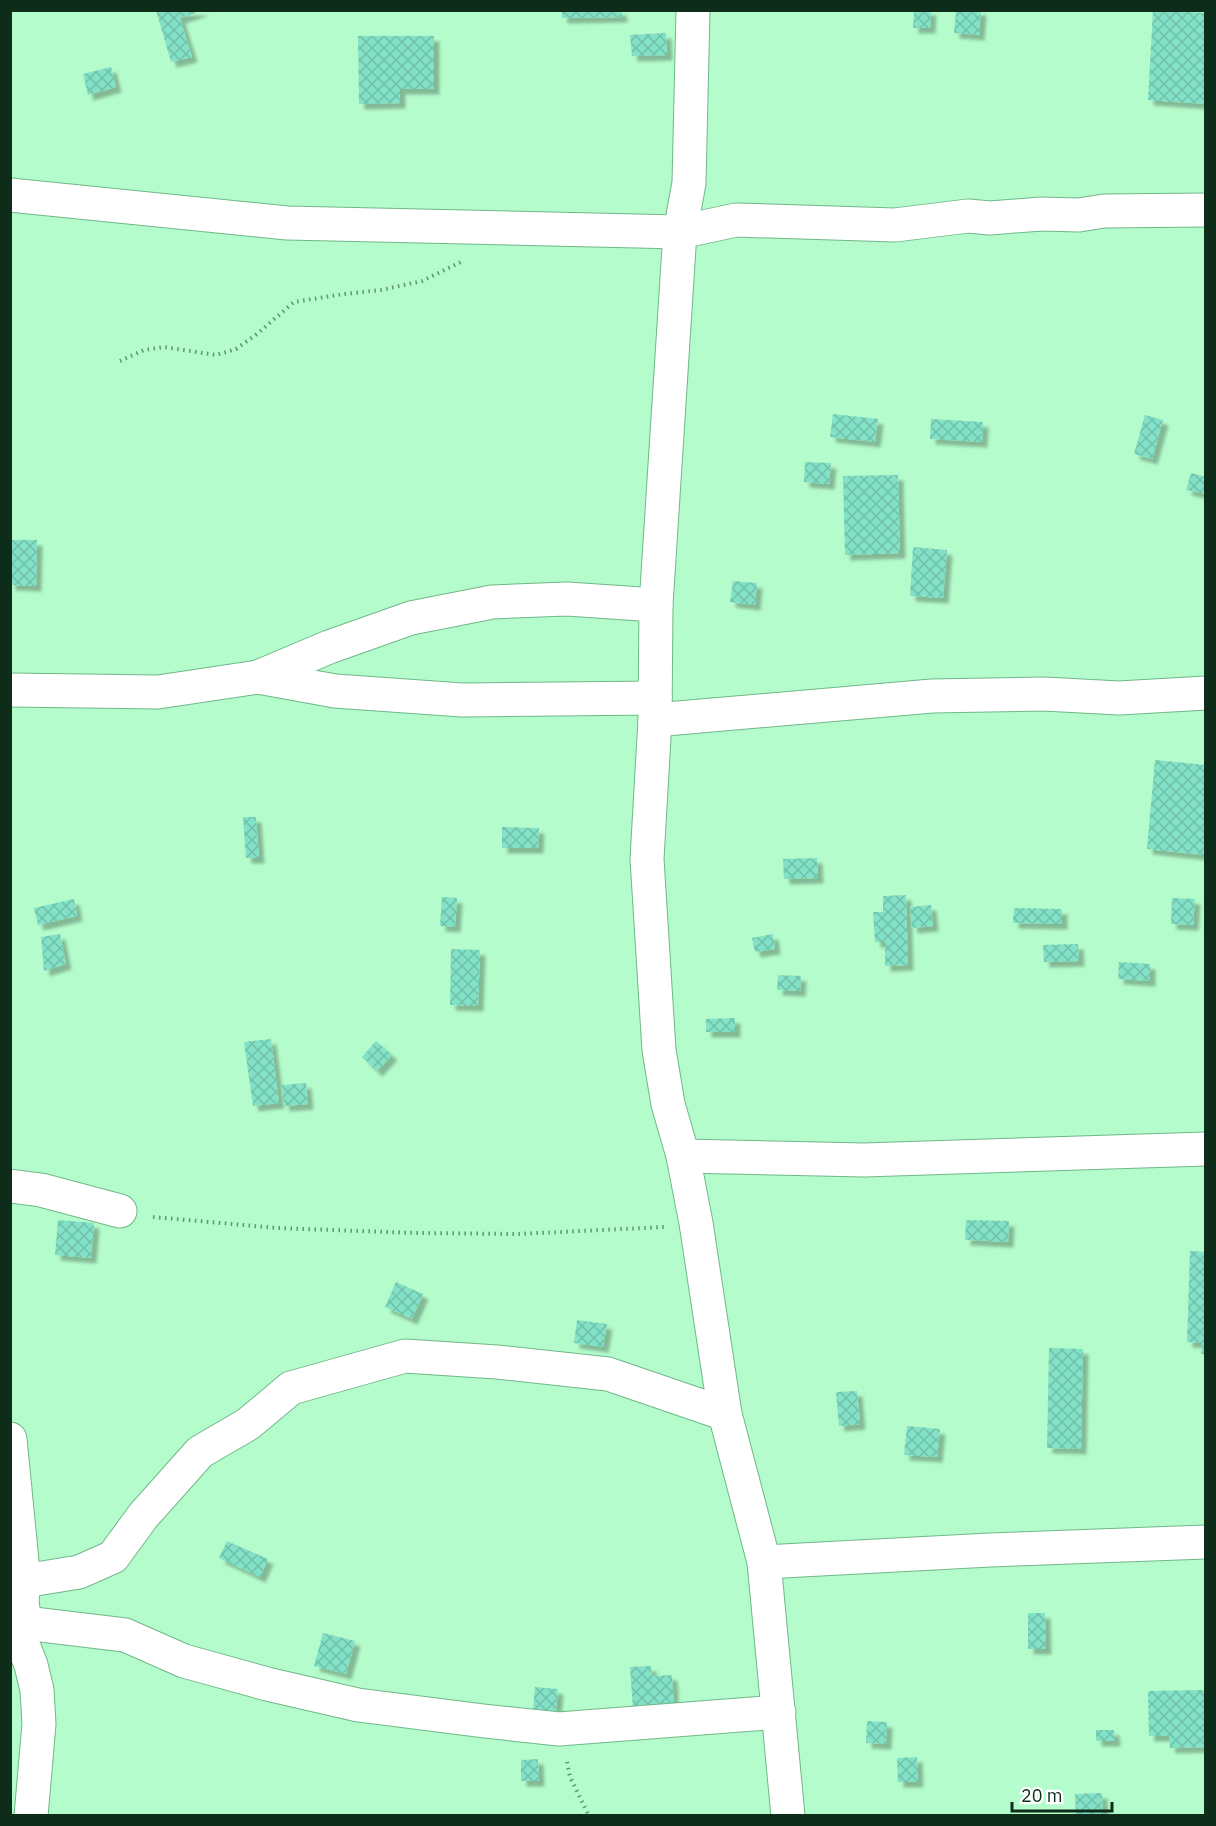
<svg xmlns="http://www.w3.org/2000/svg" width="1216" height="1826" viewBox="0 0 1216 1826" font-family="'IBM Plex Sans',sans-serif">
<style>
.building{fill:url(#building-cross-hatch);filter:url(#shadow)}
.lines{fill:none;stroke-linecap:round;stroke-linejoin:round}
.minor-casing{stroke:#71b789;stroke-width:35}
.path{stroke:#609372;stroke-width:4;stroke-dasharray:1.5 4.5;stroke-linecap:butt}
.minor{stroke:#fff;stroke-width:33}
</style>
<defs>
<pattern id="building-cross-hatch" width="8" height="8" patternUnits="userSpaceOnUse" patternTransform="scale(1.5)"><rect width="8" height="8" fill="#83e1c7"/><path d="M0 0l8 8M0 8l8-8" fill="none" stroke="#70c1aa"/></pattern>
<filter id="shadow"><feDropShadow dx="5.5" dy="5.5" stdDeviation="1.5" flood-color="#0004"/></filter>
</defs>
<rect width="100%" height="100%" fill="#b4fccb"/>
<g class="building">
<path d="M156 10H204L180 18 192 57 171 62Z"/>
<path d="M562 10H621L622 17 562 18Z"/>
<path d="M914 10H931L930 28H913Z"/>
<path d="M956 10H981L979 35 954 33Z"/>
<path d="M1153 10 1206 13V104L1148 100Z"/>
<path d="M666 33 667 55 632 56 630 35Z"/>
<path d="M358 36H434V89H400V103L359 104Z"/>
<path d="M111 67 116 87 88 95 83 74Z"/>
<path d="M833 414 878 419 875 442 830 437Z"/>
<path d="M1145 415 1163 420 1152 459 1134 454Z"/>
<path d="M931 419 983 422 982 442 930 439Z"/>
<path d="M805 462 831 463 829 484 804 482Z"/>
<path d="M1191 473 1206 477V494L1186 490Z"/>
<path d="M898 475 900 553 845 555 843 476Z"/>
<path d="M10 540H37L36 586 10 585Z"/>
<path d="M913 547 947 550 943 598 910 596Z"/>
<path d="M733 581 757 583 755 605 730 602Z"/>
<path d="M1155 760 1206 765V824L1203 855 1147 849Z"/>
<path d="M243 817H256L259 858H246Z"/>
<path d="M502 827 539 828 538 848H502Z"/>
<path d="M817 858 818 878 784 879 783 859Z"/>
<path d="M906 895 908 965 885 966V942H875L873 912H883V896Z"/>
<path d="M442 897 457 898 455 927 440 926Z"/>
<path d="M1172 898 1195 899 1193 925 1171 924Z"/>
<path d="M74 899 77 916 38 925 34 908Z"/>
<path d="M931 905 933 926 912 928 910 907Z"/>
<path d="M1014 908 1062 909V924L1013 923Z"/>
<path d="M60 934 66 964 44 971 41 937Z"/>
<path d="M773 934 775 949 755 952 752 938Z"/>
<path d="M1078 944 1079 961 1044 962 1043 945Z"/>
<path d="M451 949 480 950 478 1006 450 1005Z"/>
<path d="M1119 962 1150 964V981L1118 979Z"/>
<path d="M778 975 801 976 800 991 777 990Z"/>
<path d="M735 1018V1032H706V1019Z"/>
<path d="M271 1039 279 1103 253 1106 244 1042Z"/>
<path d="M376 1041 392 1055 377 1071 362 1057Z"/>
<path d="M306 1083 308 1104 284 1106 282 1085Z"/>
<path d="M58 1220 94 1223 91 1258 55 1255Z"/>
<path d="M966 1220 1009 1221 1008 1242 965 1240Z"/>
<path d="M1190 1251 1206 1252V1354H1201L1202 1343 1187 1342Z"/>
<path d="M396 1282 423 1294 412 1319 385 1307Z"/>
<path d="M577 1320 607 1324 603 1347 574 1343Z"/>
<path d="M1049 1348 1083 1349 1081 1449 1047 1448Z"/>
<path d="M857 1391 860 1424 839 1426 836 1392Z"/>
<path d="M907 1426 940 1429 937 1457 904 1455Z"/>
<path d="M227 1541 268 1559 260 1577 219 1558Z"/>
<path d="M1028 1613H1045L1046 1649H1028Z"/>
<path d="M323 1633 355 1641 346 1674 314 1666Z"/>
<path d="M651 1666 652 1676 672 1675 674 1707 633 1710 630 1667Z"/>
<path d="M535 1687 558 1689 556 1712 533 1710Z"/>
<path d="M1206 1690V1747L1170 1748 1169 1736H1149L1148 1691Z"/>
<path d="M867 1721 887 1722 886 1744 866 1743Z"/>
<path d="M1096 1730H1114L1115 1741H1096Z"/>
<path d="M917 1757 918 1782H898L897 1758Z"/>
<path d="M538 1759 539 1781H521V1760Z"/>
<path d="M1102 1793 1103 1816H1076L1075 1794Z"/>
</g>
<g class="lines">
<g class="minor-casing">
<g id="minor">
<path d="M693 10 689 183 680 232 656 605 655 720 647 859 659 1050 668 1104 683 1156 696 1223 725 1414 764 1562 788 1816"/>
<path d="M10 195 287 223 680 232 736 220 895 225 968 216 990 218 1041 214 1079 215 1104 211 1206 210"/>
<path d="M258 677 335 691 462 700 655 698"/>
<path d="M10 690 158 692 258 677 329 647 411 618 492 602 567 599 656 605"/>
<path d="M655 720 932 696 1044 694 1119 698 1206 693"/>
<path d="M683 1156 864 1160 1206 1149"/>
<path d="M10 1186 41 1190 120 1211"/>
<path d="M10 1439 24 1581 22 1602 25 1623 22 1642 31 1665 37 1690 39 1724 31 1816"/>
<path d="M764 1562 990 1550 1206 1542"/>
<path d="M24 1581 79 1572 113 1557 143 1516 200 1452 248 1424 291 1388 405 1356 497 1362 608 1374 725 1414"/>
<path d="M25 1623 125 1635 184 1661 267 1684 358 1705 484 1721 559 1729 779 1712"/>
</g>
</g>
<g class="path">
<path d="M120 361 144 350 164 347 216 355 236 349 257 334 294 302 344 294 381 290 422 281 461 262"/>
<path d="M153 1217 277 1228 416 1233 518 1234 664 1227"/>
<path d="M567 1762 570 1777 589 1816"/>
</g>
<use href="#minor" class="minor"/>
</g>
<rect width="1216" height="1826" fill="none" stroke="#0e2c1a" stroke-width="24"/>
<path d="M1012 1802v9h100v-9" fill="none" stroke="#0e2c1a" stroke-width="3"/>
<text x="1021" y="1802" font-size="18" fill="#0e2c1a" stroke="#ffffff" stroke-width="4.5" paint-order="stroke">20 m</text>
</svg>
